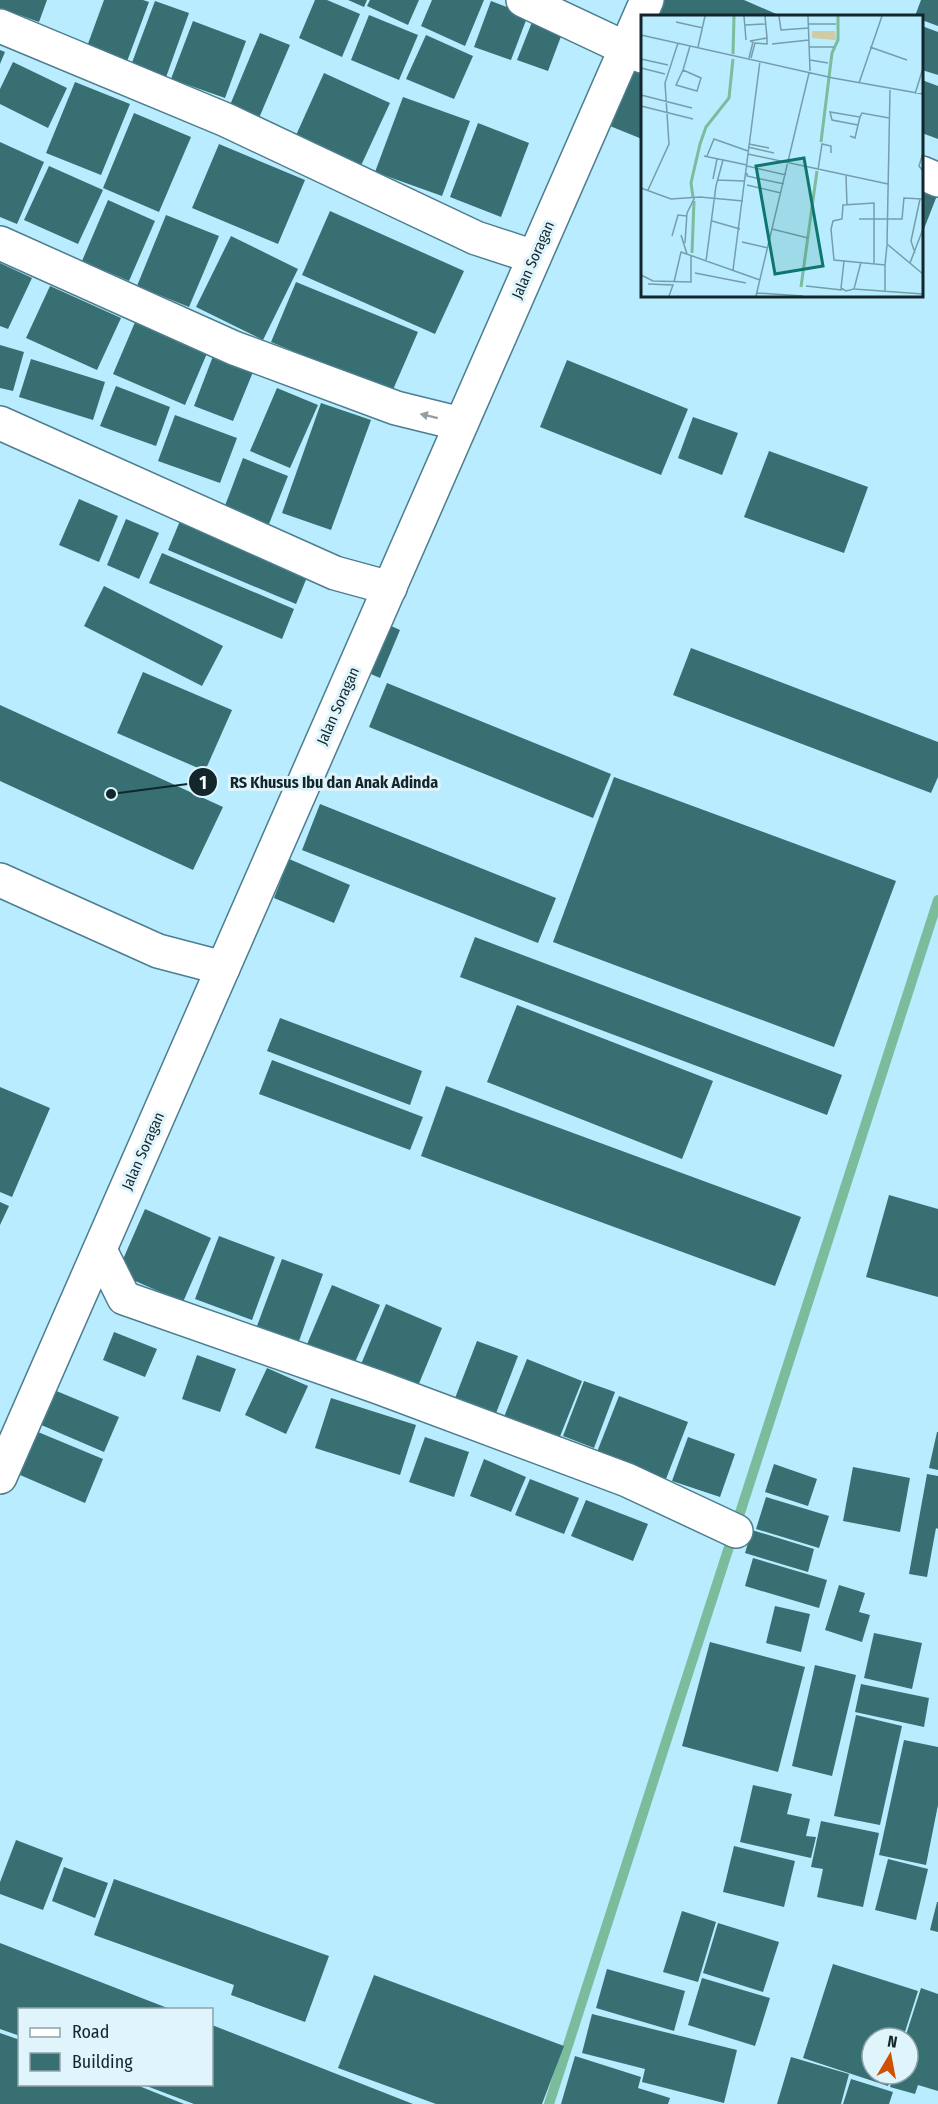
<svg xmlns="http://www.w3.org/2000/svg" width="938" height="2104" viewBox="0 0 938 2104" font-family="'Fira Sans Condensed',sans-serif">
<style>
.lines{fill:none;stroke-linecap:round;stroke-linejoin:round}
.stream{stroke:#7bbc9c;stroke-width:10}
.building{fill:#386f73}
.minor-casing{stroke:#4d7d8e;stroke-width:36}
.minor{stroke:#fff;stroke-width:33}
.oneway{fill:#949da0}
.labels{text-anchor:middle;stroke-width:6;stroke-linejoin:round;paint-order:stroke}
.street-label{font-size:15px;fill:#12262c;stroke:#e0f4fc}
.inset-river{fill:none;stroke:#7bbc9c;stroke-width:3}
.inset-road{fill:none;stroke:#769dab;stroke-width:1.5}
.view{fill:#0f766e;fill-opacity:0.15;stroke:#0f766e;stroke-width:3}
.inset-edge{fill:none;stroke:#12262c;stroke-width:3}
.leader{fill:none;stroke:#12262c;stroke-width:2}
.callout-dot{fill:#12262c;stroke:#e0f4fc;stroke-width:2}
.mark-label{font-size:18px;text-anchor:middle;font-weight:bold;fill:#fff}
.callout-label{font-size:16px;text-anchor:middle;font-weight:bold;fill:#12262c;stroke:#e0f4fc;stroke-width:6;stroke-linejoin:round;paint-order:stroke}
</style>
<rect width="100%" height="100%" fill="#b9ecff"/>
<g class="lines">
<path class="stream" d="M549 2104 938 900"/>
</g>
<g class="building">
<path d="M0 0H47L39 22 0 8Z"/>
<path d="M104 0H143L149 2 125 67 85 52Z"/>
<path d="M315 0H327L360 14 342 57 299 38Z"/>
<path d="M348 0H367L364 7Z"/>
<path d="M370 0H419L408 25 367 6Z"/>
<path d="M432 0H484L465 46 421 26Z"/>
<path d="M641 0H744L781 16H651Z"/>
<path d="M921 0H938V26L922 20V16H915Z"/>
<path d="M155 1 189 13 165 80 130 68Z"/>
<path d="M491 1 528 15 511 60 474 47Z"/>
<path d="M536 12 566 23 548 71 517 60Z"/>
<path d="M369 15 418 35 399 80 351 60Z"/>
<path d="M193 21 246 41 225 98 171 79Z"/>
<path d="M922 26 938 32V75L922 70Z"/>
<path d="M260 33 290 45 259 118 230 105Z"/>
<path d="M426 35 473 56 454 99 406 79Z"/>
<path d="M0 50 5 52 0 64Z"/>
<path d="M624 60 642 67V139L600 122Z"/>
<path d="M13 62 67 88 48 128 0 104V89Z"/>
<path d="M324 73 390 103 358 172 293 142Z"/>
<path d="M922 80 938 86V139L922 133Z"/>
<path d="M75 82 130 104 101 175 46 153Z"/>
<path d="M403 97 470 121 442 196 375 172Z"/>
<path d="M134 113 191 137 159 212 103 188Z"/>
<path d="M478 123 529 143 501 217 450 197Z"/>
<path d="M0 142 44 162 17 224 0 217Z"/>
<path d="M219 144 305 180 278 244 192 208Z"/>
<path d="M49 166 103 190 78 244 24 220Z"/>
<path d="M922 182 938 193 922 234Z"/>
<path d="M108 200 155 221 129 281 82 261Z"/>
<path d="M330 211 464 271 435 334 302 275Z"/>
<path d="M166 215 219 236 189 307 137 286Z"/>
<path d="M231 236 298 269 263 340 196 307Z"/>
<path d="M0 263 32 278 8 329 0 326Z"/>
<path d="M296 282 418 332 392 392 271 342Z"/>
<path d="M50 286 121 318 97 370 26 338Z"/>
<path d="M136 320 208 351 185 405 113 374Z"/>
<path d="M0 345 24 352 13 391 0 388Z"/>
<path d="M215 351 255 367 233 421 194 406Z"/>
<path d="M31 359 105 382 93 420 19 397Z"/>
<path d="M567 360 688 409 661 475 540 427Z"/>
<path d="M116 386 170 407 156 446 100 426Z"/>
<path d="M277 388 318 405 290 468 250 451Z"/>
<path d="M321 403 371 420 331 530 282 513Z"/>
<path d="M175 415 237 438 220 483 158 461Z"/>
<path d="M693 417 738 433 722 475 678 458Z"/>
<path d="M769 451 868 487 844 553 744 517Z"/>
<path d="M243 458 288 476 267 529 223 511Z"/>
<path d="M79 499 118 516 99 562 59 545Z"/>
<path d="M182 516 310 570 296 604 168 550Z"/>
<path d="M126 519 159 533 139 579 107 565Z"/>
<path d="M162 553 294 609 282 639 149 583Z"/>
<path d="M104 586 223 646 202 686 84 626Z"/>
<path d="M367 615 400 630 380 678 346 663Z"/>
<path d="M691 648 938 742V777L931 793 673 695Z"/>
<path d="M143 672 232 710 205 771 117 733Z"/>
<path d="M387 683 611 774 593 818 369 727Z"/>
<path d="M0 705 223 807 193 870 0 781Z"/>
<path d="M614 777 896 881 834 1047 553 942Z"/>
<path d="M320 804 556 898 538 943 302 850Z"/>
<path d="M289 859 350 885 334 923 274 898Z"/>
<path d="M475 937 842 1075 827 1115 460 977Z"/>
<path d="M517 1005 713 1081 682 1159 487 1082Z"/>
<path d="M280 1018 422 1071 410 1105 267 1051Z"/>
<path d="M272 1060 423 1117 410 1150 259 1094Z"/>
<path d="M446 1086 801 1217 775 1286 421 1156Z"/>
<path d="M0 1087 50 1108 12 1197 0 1192Z"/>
<path d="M889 1195 938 1209V1297L866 1277Z"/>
<path d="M0 1202 9 1206 0 1225Z"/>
<path d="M145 1209 211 1238 183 1302 117 1273Z"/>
<path d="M219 1236 275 1257 252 1320 195 1299Z"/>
<path d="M282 1259 323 1274 299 1341 257 1326Z"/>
<path d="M332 1285 380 1305 352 1369 305 1349Z"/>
<path d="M386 1304 442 1328 413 1398 357 1374Z"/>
<path d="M114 1332 157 1349 145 1377 103 1360Z"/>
<path d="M477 1341 518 1356 493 1421 452 1406Z"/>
<path d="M197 1355 236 1369 220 1412 182 1399Z"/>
<path d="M527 1359 582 1381 559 1439 504 1417Z"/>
<path d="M267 1368 308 1386 286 1434 245 1415Z"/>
<path d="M584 1381 615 1392 594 1448 563 1436Z"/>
<path d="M54 1390 119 1417 104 1452 39 1424Z"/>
<path d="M619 1396 688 1422 666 1479 597 1452Z"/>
<path d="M331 1398 416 1425 400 1475 315 1448Z"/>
<path d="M38 1432 103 1459 85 1503 20 1475Z"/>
<path d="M937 1432H938V1470L929 1468Z"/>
<path d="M425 1437 469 1452 454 1497 409 1482Z"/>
<path d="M688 1437 735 1454 720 1497 672 1481Z"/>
<path d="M484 1459 526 1477 511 1512 470 1496Z"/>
<path d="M774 1464 817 1479 808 1506 765 1492Z"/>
<path d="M853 1467 910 1478 900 1532 843 1521Z"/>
<path d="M927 1474 938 1476V1529L936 1528 927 1577 909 1574Z"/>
<path d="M530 1479 579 1498 564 1534 515 1515Z"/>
<path d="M766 1497 829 1516 819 1548 756 1529Z"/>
<path d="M586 1500 648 1524 633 1561 571 1536Z"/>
<path d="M752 1530 814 1549 808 1572 745 1553Z"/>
<path d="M753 1558 827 1580 819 1608 745 1586Z"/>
<path d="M839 1585 865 1593 859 1612 870 1615 862 1642 825 1630Z"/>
<path d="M775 1606 810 1614 801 1652 766 1643Z"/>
<path d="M874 1633 922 1643 912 1689 864 1678Z"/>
<path d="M710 1642 805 1667 778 1772 682 1746Z"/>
<path d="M815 1665 856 1675 832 1776 792 1766Z"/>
<path d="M861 1684 929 1698 924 1727 855 1712Z"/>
<path d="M856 1715 902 1726 880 1825 834 1816Z"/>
<path d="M904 1740 938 1747V1805L926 1865 879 1855Z"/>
<path d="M753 1785 792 1794 787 1814 810 1819 806 1836 816 1837 811 1858 740 1842Z"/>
<path d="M821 1821 879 1833 863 1907 817 1897 823 1869 811 1867Z"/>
<path d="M16 1840 63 1858 43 1910 0 1894V1882Z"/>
<path d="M734 1846 795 1861 784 1907 723 1892Z"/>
<path d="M888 1859 928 1869 916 1920 875 1910Z"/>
<path d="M64 1867 108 1883 95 1918 52 1901Z"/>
<path d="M114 1879 329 1956 305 2022 231 1995 234 1985 94 1935Z"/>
<path d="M937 1902H938V1932L930 1930Z"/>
<path d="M682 1911 716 1922 698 1982 663 1972Z"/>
<path d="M718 1923 779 1942 763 1992 703 1973Z"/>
<path d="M0 1943 170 2009V2010H20V2036L0 2029Z"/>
<path d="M833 1964 918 1991 903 2038H872V2074H892L888 2086 803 2058Z"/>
<path d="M607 1969 685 1991 674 2031 596 2008Z"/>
<path d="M374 1975 564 2046 542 2104H436L338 2068Z"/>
<path d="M702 1978 770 1998 755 2046 688 2025Z"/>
<path d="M921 1988 938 1994V2091L918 2085 915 2094 890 2087 894 2074H908V2038H905Z"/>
<path d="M592 2014 737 2050 724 2103 642 2082 645 2069 582 2053Z"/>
<path d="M212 2025 413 2104H194L144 2085 212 2084Z"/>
<path d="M0 2033 20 2040V2084H134L184 2104H0Z"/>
<path d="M575 2056 641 2077 638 2088 670 2098 668 2104H561Z"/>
<path d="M791 2057 849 2074 841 2104H777Z"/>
<path d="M851 2079 893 2092 889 2104H843Z"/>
</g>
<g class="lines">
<g class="minor-casing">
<g id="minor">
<path d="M523 0 642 56"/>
<path d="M0 26 226 120 476 238 534 257"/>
<path d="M922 173 938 180"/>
<path d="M0 243 234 348 396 408 461 424"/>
<path d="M0 423 335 573 390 588"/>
<path d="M0 880 158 951 223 968"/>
<path d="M100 1250 124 1298 378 1387 627 1480 736 1531"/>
<path d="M0 1477 647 0"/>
</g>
</g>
<use href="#minor" class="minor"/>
</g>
<defs><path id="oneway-solid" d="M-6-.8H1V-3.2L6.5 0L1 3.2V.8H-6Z" transform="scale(1.5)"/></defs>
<use class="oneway" href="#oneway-solid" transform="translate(429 416) rotate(-166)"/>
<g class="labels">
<g class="street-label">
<text transform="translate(533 260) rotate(-66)" y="5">Jalan Soragan</text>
<text transform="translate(338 706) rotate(-66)" y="5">Jalan Soragan</text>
<text transform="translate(143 1151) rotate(-66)" y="5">Jalan Soragan</text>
</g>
</g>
<g transform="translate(641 15)">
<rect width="282" height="282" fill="#b9ecff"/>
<path d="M171 16H194L195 25 171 23Z" fill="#d0cba2"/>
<path class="inset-river" d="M92 39 93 1M180 127 191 38 197 25V1M52 182 50 168 59 129 65 112 88 83 92 44M51 238 53 186M160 272 176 156"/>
<path class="inset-road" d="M103 1 105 25M124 1 126 23M138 1 140 15 168 13M167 1 169 56M35 7 62 13M168 9H195M104 10 124 9M0 20 192 63 282 79M131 29 168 25M57 32 64 1M168 32H193M229 32 266 45M108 43 112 27 109 26 126 23V29L114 28 110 43M0 44 27 50M169 45 187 48M0 53 24 59M42 55 35 70 56 76 60 63 42 55 49 31M218 68 241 1M249 75 246 229 282 259M274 79 282 53M0 80 51 93M0 91 52 104M219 102 221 98 248 103M209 121 214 123 217 110 219 102 189 97 191 105 217 110M108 129 128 133M107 132 133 138M282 138 278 151 282 156M107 139 247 169M63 141 82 145M66 141 73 124 107 136M106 151 145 160M177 155 181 129 190 131V138M106 158V161L143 169M205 161 206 190M72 164 76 144M76 165 103 166M106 170 140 178M0 173 30 184 59 182 102 186M7 175 28 129 24 68 37 28M218 204H261L263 183 282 184M71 206 99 214M131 214 167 223M40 220 46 239M31 221 37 200 46 201M101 227 127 233M44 228 46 198 54 182M274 238 270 226 279 184M65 246 75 171 82 145 106 150M203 246 200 273 205 276 213 274 220 247M233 248V188L202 190 201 204 192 206 190 214 193 245 244 250 246 230M269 248 282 214M92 255 119 46M54 258 105 268M0 260 12 266 50 267V241M33 267 40 237 119 265M7 269 32 270 28 281M165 271 201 275M213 274 282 279M244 277V250M116 278 162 281M115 281 168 58"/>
<path class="view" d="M163 143 182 251 134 259 115 151Z"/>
<rect width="282" height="282" class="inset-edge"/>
</g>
<path class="leader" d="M111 794L203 782"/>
<g class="callout-dot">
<circle cx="111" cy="794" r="6"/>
<circle cx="203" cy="782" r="15"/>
</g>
<g class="mark-label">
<text x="203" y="789">1</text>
</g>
<g class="callout-label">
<text x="334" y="788">RS Khusus Ibu dan Anak Adinda</text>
</g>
<rect x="18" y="2008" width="195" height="78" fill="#e0f4fc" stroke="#8ea2a9" stroke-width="1.5"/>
<rect x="30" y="2028" width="30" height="9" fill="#ffffff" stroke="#8ea2a9" stroke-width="1.5"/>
<text x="72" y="2038" font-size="18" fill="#12262c">Road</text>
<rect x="30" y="2053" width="30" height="18" fill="#386f73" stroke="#8ea2a9" stroke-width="1.5"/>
<text x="72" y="2068" font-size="18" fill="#12262c">Building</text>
<g transform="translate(890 2056) rotate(10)"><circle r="28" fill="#e0f4fc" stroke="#8ea2a9" stroke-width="1.5"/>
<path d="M0-4.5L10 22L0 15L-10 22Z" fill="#d24e00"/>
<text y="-9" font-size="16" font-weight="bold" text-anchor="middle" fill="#12262c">N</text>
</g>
</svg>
